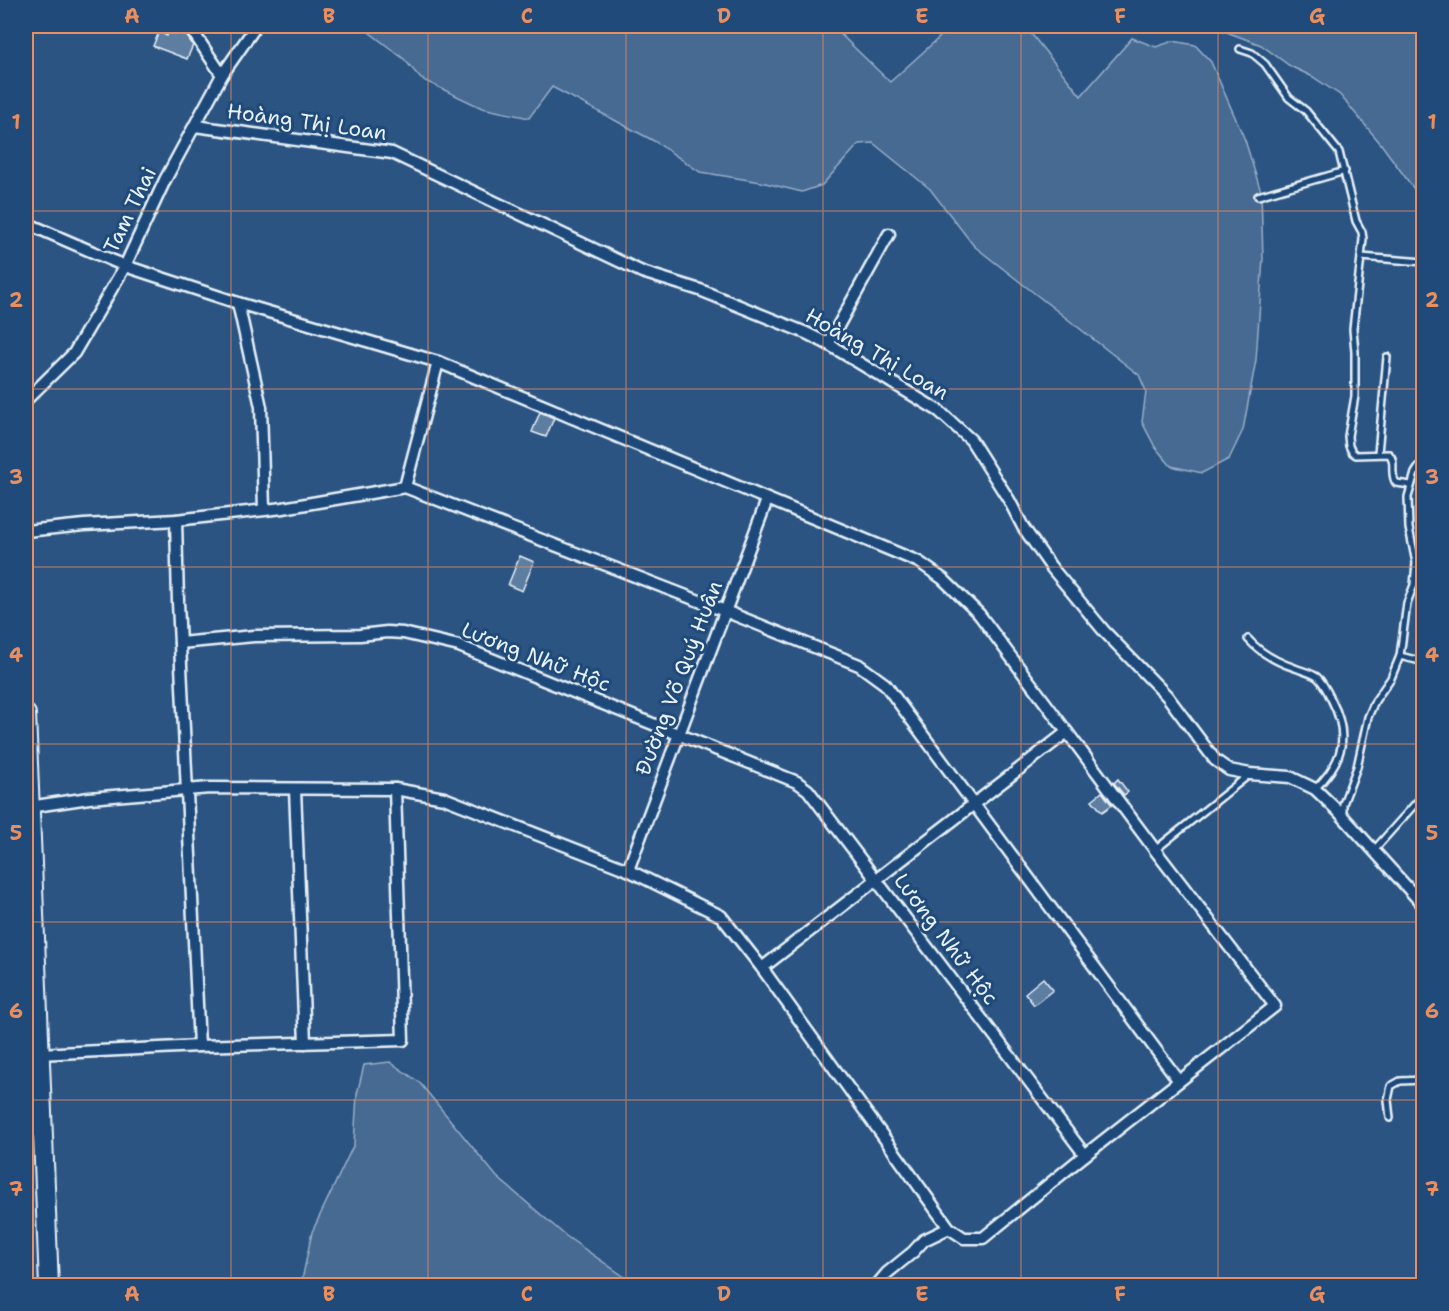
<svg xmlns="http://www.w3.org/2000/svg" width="1449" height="1311" viewBox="0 0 1449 1311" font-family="'Shantell Sans',sans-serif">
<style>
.green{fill:#476b93;stroke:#98aec6;stroke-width:1.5}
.building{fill:#5d7da1;stroke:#e8f1f8;stroke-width:1.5}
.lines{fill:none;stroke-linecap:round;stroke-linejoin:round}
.service-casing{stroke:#e8f1f8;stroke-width:10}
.minor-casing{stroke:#e8f1f8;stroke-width:15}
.primary-casing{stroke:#e8f1f8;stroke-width:22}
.service{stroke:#1f4a7a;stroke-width:5}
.minor{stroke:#1f4a7a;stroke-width:10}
.primary{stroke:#1f4a7a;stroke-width:18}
.grid{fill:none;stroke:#e88e5f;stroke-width:1.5;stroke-opacity:0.55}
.labels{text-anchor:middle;stroke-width:6;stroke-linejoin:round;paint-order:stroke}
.street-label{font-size:21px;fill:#e8f1f8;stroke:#1f4a7a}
.neatline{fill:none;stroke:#e88e5f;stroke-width:2}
.grid-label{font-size:20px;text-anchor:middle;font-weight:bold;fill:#e88e5f}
</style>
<rect width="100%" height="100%" fill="#2b5482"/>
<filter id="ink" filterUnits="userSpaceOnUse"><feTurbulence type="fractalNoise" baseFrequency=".0167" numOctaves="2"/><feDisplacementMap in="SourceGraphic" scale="12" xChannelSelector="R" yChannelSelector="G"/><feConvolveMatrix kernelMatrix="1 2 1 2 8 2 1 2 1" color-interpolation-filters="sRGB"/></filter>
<g filter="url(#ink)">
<g class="green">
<path d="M361 26H832L890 82 952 26H1025L1081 96 1132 38 1156 47 1173 41 1195 45 1211 62 1245 140 1261 192 1263 258 1256 360 1243 430 1229 459 1202 473 1171 466 1155 447 1142 422 1146 391 1139 375 974 246 930 189 873 143 859 144 822 185 802 192 761 182 700 172 654 141 552 87 529 118 482 108 421 79 404 59Z"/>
<path d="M1211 26H1423V192L1414 189 1381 144 1340 95 1313 77 1290 66 1261 45Z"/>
<path d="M390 1062 419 1082 497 1177 566 1236 636 1285H301L312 1232 354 1144 357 1094 364 1065Z"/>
</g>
<g class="building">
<path d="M178 29 184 32 193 45 187 59 153 46 159 32 167 36 169 31 176 34Z"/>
<path d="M540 412 554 418 546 437 532 432Z"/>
<path d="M520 556 534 562 522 591 508 585Z"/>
<path d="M1118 779 1128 792 1124 795 1114 783Z"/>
<path d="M1102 792 1112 805 1102 812 1092 800Z"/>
<path d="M1043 978 1053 990 1034 1005 1025 993Z"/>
</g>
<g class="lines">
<g class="service-casing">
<g id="service">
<path d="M1240 49 1252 53 1265 64 1289 98 1306 111 1339 152 1356 221 1362 232 1363 239 1353 329 1355 352V396L1348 436 1349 446 1352 452 1356 455 1389 454C1397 461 1389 474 1396 483L1411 485"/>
<path d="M1258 196 1345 171"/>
<path d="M1361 257 1424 262"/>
<path d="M1378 453 1387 357"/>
<path d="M1248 639C1261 654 1277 662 1295 668 1302 671 1311 673 1317 677 1324 683 1328 693 1332 701 1350 736 1343 762 1315 789"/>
<path d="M1400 656 1407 603 1414 585 1416 563 1409 528 1408 497 1415 473 1424 459"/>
<path d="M1343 815V804L1357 767 1368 717 1375 701 1391 678 1400 656 1424 662"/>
<path d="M1155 850 1250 774"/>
<path d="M1374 850 1424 794"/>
<path d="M1390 1118 1388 1100 1391 1086 1400 1081 1424 1080"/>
</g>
</g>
<g class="minor-casing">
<g id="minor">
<path d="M189 26 222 75"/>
<path d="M195 126 392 153 642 272 700 290 806 333 828 344 939 411 971 440 1009 500 1023 527 1051 567 1104 631 1167 696 1215 760 1229 770 1250 774 1290 777 1315 789 1338 811 1424 906"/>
<path d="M26 223 125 266 238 303 438 362 919 562 943 579 979 614 1155 850 1275 1006 1085 1155 983 1238H964L949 1228 762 968 721 916 628 870 444 798 395 789 210 788 89 798 29 807"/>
<path d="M238 303 261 407 264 509"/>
<path d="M828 344 889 234"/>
<path d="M26 400 74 353 125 266 165 180 222 75 256 26"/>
<path d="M405 487 438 362"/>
<path d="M176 520 178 602 199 1046"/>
<path d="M26 531 84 525 176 520 283 508 405 487 725 611 859 665 885 684 1179 1081"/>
<path d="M180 643 254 636 360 635 387 632 403 633 459 646 797 782 808 790 1085 1155"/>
<path d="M295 789 305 1043"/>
<path d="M628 870 767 500"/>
<path d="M762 968 1067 732"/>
<path d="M39 1054 199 1046 403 1040 395 789"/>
<path d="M876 1286 887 1273 913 1252 924 1240 949 1228"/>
</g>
</g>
<g class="primary-casing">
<path id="primary" d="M26 714 49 1286"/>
</g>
<use href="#service" class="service"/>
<use href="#minor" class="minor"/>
<use href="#primary" class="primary"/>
</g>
</g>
<path class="grid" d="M231 26V1286M428 26V1286M626 26V1286M823 26V1286M1021 26V1286M1218 26V1286M26 211H1424M26 389H1424M26 567H1424M26 744H1424M26 922H1424M26 1100H1424"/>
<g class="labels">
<g class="street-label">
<text transform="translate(307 122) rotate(8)" y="7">Hoàng Thị Loan</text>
<text transform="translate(130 210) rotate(-64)" y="7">Tam Thai</text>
<text transform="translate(877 354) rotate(30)" y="7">Hoàng Thị Loan</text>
<text transform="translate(536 657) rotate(21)" y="7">Lương Nhữ Hộc</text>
<text transform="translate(679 678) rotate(-69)" y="7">Đường Võ Quý Huân</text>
<text transform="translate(946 939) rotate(53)" y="7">Lương Nhữ Hộc</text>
</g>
</g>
<rect width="1449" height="1311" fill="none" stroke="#1f4a7a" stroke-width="66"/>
<rect x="33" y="33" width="1383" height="1245" class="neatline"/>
<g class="grid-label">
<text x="132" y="23">A</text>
<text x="329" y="23">B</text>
<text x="527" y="23">C</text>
<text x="724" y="23">D</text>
<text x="922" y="23">E</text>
<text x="1120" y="23">F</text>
<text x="1317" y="23">G</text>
<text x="16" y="129">1</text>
<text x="1432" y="129">1</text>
<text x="16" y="307">2</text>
<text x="1432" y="307">2</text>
<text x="16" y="484">3</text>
<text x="1432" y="484">3</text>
<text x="16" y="662">4</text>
<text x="1432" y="662">4</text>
<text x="16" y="840">5</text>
<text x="1432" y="840">5</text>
<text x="16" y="1018">6</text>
<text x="1432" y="1018">6</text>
<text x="16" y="1196">7</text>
<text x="1432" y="1196">7</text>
<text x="132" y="1301">A</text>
<text x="329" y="1301">B</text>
<text x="527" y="1301">C</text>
<text x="724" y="1301">D</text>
<text x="922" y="1301">E</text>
<text x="1120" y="1301">F</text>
<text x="1317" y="1301">G</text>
</g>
</svg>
